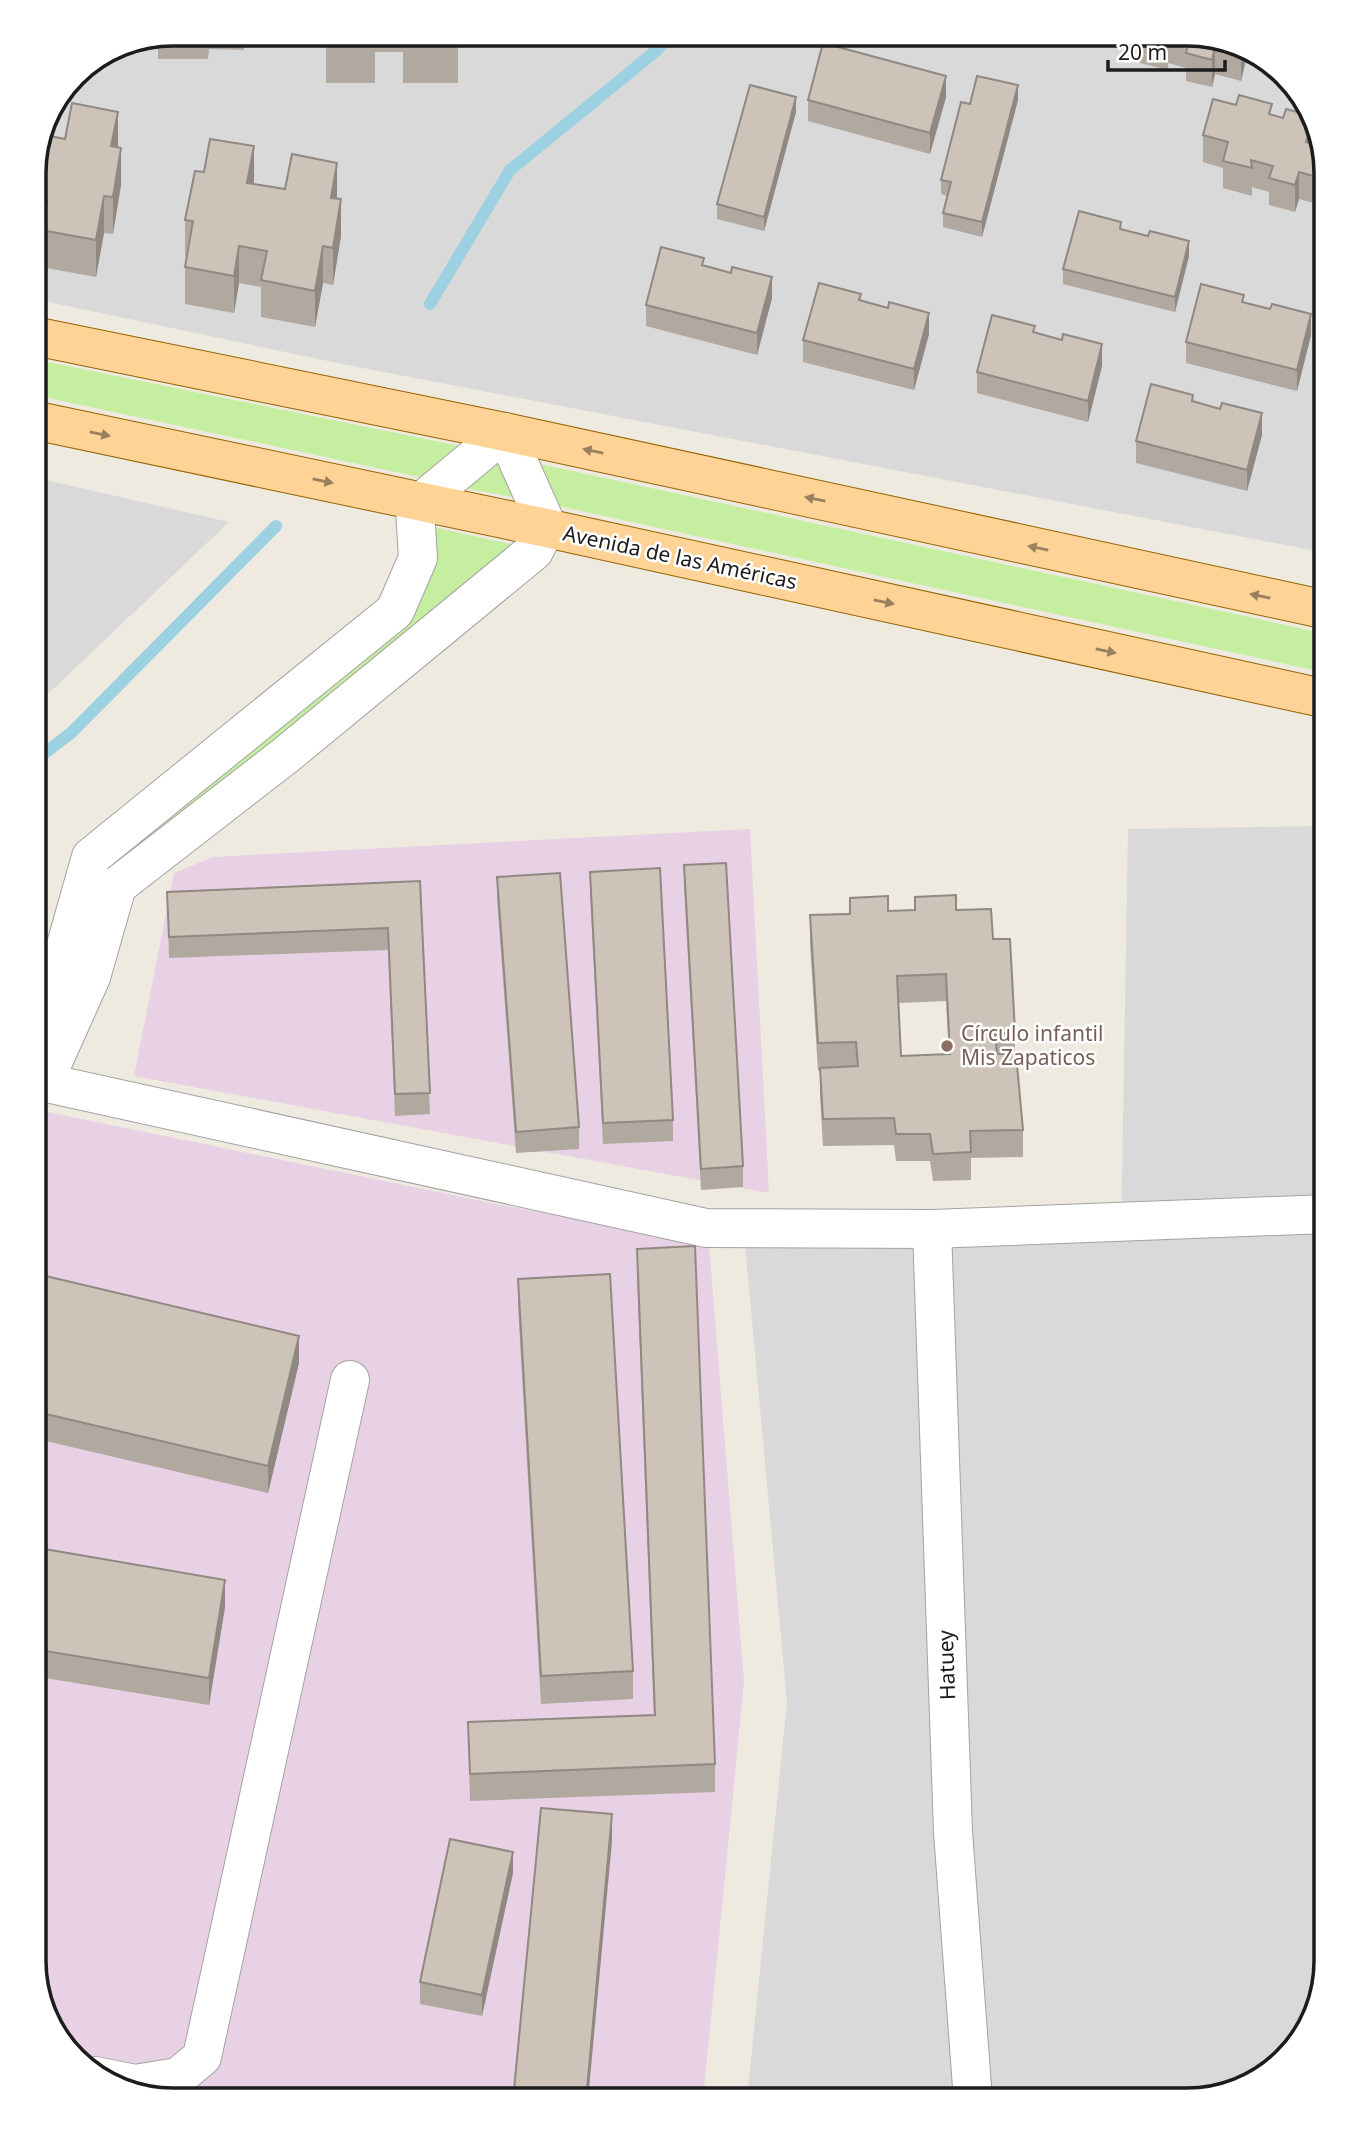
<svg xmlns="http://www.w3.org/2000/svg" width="1360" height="2133" viewBox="0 0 1360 2133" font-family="'Noto Sans',sans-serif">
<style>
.residential{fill:#dad9d9}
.industrial{fill:#e8d1e4}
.grass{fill:#c6eea0}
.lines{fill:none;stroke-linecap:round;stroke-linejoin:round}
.stream{stroke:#9cd1e1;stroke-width:12}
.minor-casing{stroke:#a3a3a3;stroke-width:40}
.major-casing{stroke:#946400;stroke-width:40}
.minor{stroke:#fff;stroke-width:38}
.major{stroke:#ffd295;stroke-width:38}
.wall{fill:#b1a89f;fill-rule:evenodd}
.shaded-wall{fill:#908882}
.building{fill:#cec3b9;stroke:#908882;stroke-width:2;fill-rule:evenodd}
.oneway{fill:#99805f}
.education-dot{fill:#8d6e63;stroke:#fff;stroke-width:2.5}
.labels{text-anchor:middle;stroke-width:5;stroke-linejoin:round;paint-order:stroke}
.street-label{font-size:21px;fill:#1c1c1c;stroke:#fff}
.education-label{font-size:21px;fill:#785e54;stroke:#fff;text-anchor:start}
.rim{fill:none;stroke:#1c1c1c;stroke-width:3.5}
</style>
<rect width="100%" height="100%" fill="#eeeae0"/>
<g class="residential">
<path d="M172 33 1197 34 1265 56 1312 111 1327 172V553L342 364 34 299V164L44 119 74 74 120 44Z"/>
<path d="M33 477 229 522 33 708Z"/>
<path d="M1327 826V1961L1304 2038 1250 2085 1188 2100H747L787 1702 745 1245 1121 1240 1128 829Z"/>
</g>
<g class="industrial">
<path d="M750 829 769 1193 134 1076 174 873 213 857Z"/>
<path d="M33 1109 506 1206 709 1244 744 1682 703 2100 164 2099 95 2077 48 2023 33 1961Z"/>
</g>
<g class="grass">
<path d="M33 359 460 446 424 478 34 395Z"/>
<path d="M499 456 518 498 464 488Z"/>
<path d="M540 464 1327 634V673L558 506Z"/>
<path d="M433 527 515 545 162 831 72 972 104 864 408 619Z"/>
</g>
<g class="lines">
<g class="stream">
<path d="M430 304 510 170 657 50 671 33"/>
<path d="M33 762 71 733 276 526"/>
</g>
<g class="minor-casing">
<g id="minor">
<path d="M505 432 547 526 534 551 286 755 117 886 91 977 44 1082 51 998 91 857 395 611 418 558 415 510 421 502Z"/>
<path d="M33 1080 706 1228 932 1229 1327 1214"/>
<path d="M932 1229 953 1832 973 2100"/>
<path d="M95 2076 135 2084 178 2077 202 2057 350 1380"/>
</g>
</g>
<g class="major-casing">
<g id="major">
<path d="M34 336 505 432 1327 610"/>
<path d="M33 420 546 528 1327 699"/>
</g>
</g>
<use href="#minor" class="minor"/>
<use href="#major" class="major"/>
</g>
<g class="wall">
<path d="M172 33H244V50L209 49 208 59H158V49L113 48 120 44Z"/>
<path d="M318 33H467V37H458V83H403V52H375V83H326V36L318 35Z"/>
<path d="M1120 34H1197L1248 51 1241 81 1215 74 1212 87 1186 81V68L1168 63V70L1140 63V42L1120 37Z"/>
<path d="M946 97 930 154 808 121V100Z"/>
<path d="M1018 100 982 237 943 227V213L947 196 941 194V180L970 104Z"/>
<path d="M796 112 764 231 717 219V204Z"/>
<path d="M1272 115 1312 144 1327 172 1324 206 1299 199 1295 212 1269 205V192L1252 187V196L1223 188V168L1203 162V135Z"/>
<path d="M118 148 121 185 113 234 104 233 96 277 41 267V237L34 235V164Z"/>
<path d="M254 184 337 198 341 236 333 285 323 283 315 327 261 317V287L239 283 234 313 185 304V267L187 257 185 256V220Z"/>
<path d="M1121 229 1189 256 1175 312 1063 284V269Z"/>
<path d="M704 265 772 298 757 355 646 326V305Z"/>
<path d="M861 301 929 334 914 390 803 362V340Z"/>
<path d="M1244 302 1270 309 1311 335 1297 391 1186 363V342Z"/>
<path d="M1035 333 1102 366 1088 422 977 393V372Z"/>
<path d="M1193 402 1262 435 1247 491 1136 463V441Z"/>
<path d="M1327 491V513L1325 512V498Z"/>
<path d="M684 865 743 1166V1187L701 1190 684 886Z"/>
<path d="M590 872 673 1120V1141L603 1144 590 893Z"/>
<path d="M497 877 579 1127V1149L516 1153 497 899Z"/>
<path d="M420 881 430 1114 395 1116 388 950 169 958 167 892Z"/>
<path d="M956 910 993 939 1015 1032V1054L1023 1130V1157L971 1158V1180L933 1181 930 1161H896L894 1145 823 1146 820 1095V1070L818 1071 810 943V915L888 911ZM946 1001 949 1054 901 1056 899 1003Z"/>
<path d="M637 1249 715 1764V1792L470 1801 468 1722 654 1715 637 1276Z"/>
<path d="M33 1273 299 1363 268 1493 33 1438Z"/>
<path d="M518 1279 633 1671V1699L541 1704 518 1306Z"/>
<path d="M33 1547 225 1607 209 1705 33 1676Z"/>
<path d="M513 1873 482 2016 420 2004V1982Z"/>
</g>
<g class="shaded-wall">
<path d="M1215 47V74L1212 87V60Z"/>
<path d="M1242 49 1248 52 1241 81V53Z"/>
<path d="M946 76V97L930 154V133Z"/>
<path d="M1018 85V100L982 237V222Z"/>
<path d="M796 97V112L764 231V217Z"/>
<path d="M118 112V149L111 146Z"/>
<path d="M1313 116V143L1306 142Z"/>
<path d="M254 146V183H247Z"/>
<path d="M121 148V185L113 234V197Z"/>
<path d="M337 163V200L331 198Z"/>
<path d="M1326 171 1327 196 1324 206V179Z"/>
<path d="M1299 172V199L1295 212V185Z"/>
<path d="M104 196V233L96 277V240Z"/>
<path d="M341 199V236L333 285V248Z"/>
<path d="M1189 241V256L1175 312V297Z"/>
<path d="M239 246V283L234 313V276Z"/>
<path d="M323 246V283L315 327V291Z"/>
<path d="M772 277V298L757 355V333Z"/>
<path d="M929 313V334L914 390V369Z"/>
<path d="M1311 314V335L1297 391V370Z"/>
<path d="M1102 344V366L1088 422V401Z"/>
<path d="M1262 413V435L1247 491V470Z"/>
<path d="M299 1336V1363L268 1493V1466Z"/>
<path d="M225 1580V1607L209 1705V1678Z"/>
<path d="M612 1814V1841L588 2100H586Z"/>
<path d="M513 1852V1873L482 2016V1995Z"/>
</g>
<g class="building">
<rect x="326" y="33" width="49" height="13"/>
<rect x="403" y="33" width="55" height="13"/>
<path d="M1140 34H1197L1242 49 1241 53 1215 47 1212 60 1186 53 1189 41 1168 35V43L1140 35Z"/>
<path d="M823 43 946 76 930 133 808 100Z"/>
<path d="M977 76 1018 85 982 222 943 213 951 182 941 180 961 102 970 104Z"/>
<path d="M750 85 796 97 764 217 717 204Z"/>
<path d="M1239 95 1272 104 1269 114 1283 118 1286 109 1313 116 1306 142 1321 146 1326 171 1324 179 1299 172 1295 185 1269 178 1273 166 1251 160 1252 168 1223 161 1228 142 1203 135 1213 99 1236 105Z"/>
<path d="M72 103 118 112 111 146 121 148 113 197 104 196 96 240 41 230 47 201 34 198V164L40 134 65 139Z"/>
<path d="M210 139 254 146 247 183 285 189 292 154 337 163 331 198 341 199 333 248 323 246 315 291 261 280 267 251 239 246 234 276 185 267 193 221 185 220 195 171 204 172Z"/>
<path d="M1079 211 1121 222 1120 229 1148 236 1150 231 1189 241 1175 297 1063 269Z"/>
<path d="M661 247 704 258 702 265 731 273 732 267 772 277 757 333 646 305Z"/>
<path d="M819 283 861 294 859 300 888 308 889 302 929 313 914 369 803 340Z"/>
<path d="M1201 284 1244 295 1242 302 1270 309 1272 304 1311 314 1297 370 1186 342Z"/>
<path d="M992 315 1035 326 1033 332 1062 340 1063 334 1102 344 1088 401 977 372Z"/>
<path d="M1151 384 1193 395 1192 401 1220 409 1222 403 1262 413 1247 470 1136 441Z"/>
<path d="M726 863 743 1166 701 1169 684 865Z"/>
<path d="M660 868 673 1120 603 1123 590 872Z"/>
<path d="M560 873 579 1127 516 1132 497 877Z"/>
<path d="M420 881 430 1093 395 1094 388 928 169 937 167 892Z"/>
<path d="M956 895V910L991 909 993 939H1010L1015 1032 995 1034 997 1054H1016L1023 1130 970 1131 971 1152 933 1154 930 1134H896L894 1118 823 1119 820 1068 858 1066 856 1042 818 1043 810 915 850 914V898L888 896V911L915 910V897ZM946 974 950 1054 901 1056 897 976Z"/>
<path d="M695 1246 715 1764 470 1774 468 1722 655 1715 637 1249Z"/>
<path d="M33 1273 299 1336 268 1466 33 1411Z"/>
<path d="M610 1274 633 1671 541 1676 518 1279Z"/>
<path d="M33 1547 225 1580 209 1678 33 1649Z"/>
<path d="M541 1808 612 1814 586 2100H513Z"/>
<path d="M450 1839 513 1852 482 1995 420 1982Z"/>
</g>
<defs><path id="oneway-solid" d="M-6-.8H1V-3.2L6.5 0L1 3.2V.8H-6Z" transform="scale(1.75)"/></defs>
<g class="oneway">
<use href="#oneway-solid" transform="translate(100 434) rotate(12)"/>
<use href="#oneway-solid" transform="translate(593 451) rotate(-168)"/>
<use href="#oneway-solid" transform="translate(323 481) rotate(12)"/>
<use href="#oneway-solid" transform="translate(815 499) rotate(-168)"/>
<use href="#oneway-solid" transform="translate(1038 548) rotate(-168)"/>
<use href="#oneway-solid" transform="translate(1260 596) rotate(-168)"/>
<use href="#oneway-solid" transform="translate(884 602) rotate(12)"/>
<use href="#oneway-solid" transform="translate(1106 651) rotate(12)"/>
</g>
<circle class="education-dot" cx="947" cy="1046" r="7"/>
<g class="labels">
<g class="street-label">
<text transform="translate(680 558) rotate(12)" y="7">Avenida de las Américas</text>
<text transform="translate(947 1665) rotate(-92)" y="7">Hatuey</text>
</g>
<g class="education-label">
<text x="961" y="1041">Círculo infantil<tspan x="961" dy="24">Mis Zapaticos</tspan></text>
</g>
</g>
<path d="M0 0H1360V2133H0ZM173 46H1187A127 127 0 0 1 1314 173V1961A127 127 0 0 1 1187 2088H173A127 127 0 0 1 46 1961V173A127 127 0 0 1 173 46Z" fill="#fff" fill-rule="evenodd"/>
<path class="rim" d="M173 46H1187A127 127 0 0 1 1314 173V1961A127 127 0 0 1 1187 2088H173A127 127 0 0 1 46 1961V173A127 127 0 0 1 173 46Z"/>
<path d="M1108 60v10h117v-10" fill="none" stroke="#1c1c1c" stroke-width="3.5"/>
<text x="1118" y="60" font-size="21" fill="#1c1c1c" stroke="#ffffff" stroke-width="5" paint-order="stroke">20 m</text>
</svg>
